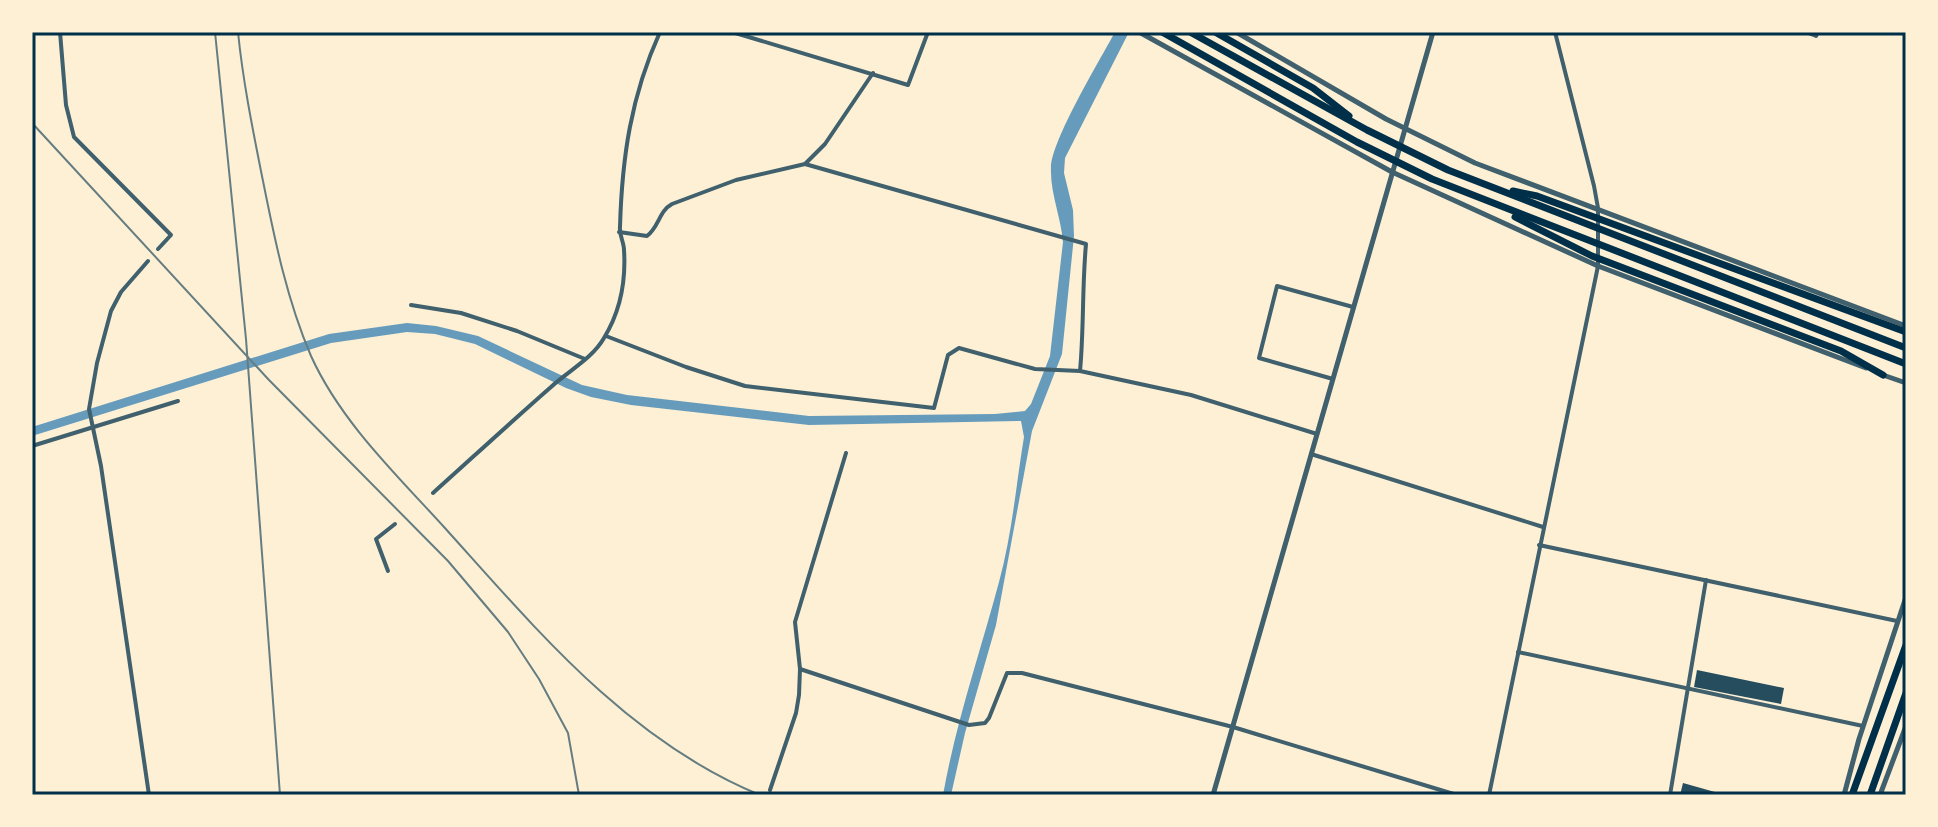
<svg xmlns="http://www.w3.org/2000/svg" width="1938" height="827" viewBox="0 0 1938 827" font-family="Spectral,serif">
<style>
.water{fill:#669bbc}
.building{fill:#264d5e}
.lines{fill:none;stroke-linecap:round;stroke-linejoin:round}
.minor{stroke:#3f606c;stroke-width:4}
.tertiary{stroke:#3f606c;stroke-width:5}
.primary{stroke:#003049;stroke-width:7}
.trunk{stroke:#003049;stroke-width:7}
.rail{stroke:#657d81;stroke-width:2}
.neatline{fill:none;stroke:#003049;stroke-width:3}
</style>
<rect width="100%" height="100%" fill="#fdf0d5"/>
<path class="water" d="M1115 32 1128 34 1065 158 1064 173 1073 210 1074 236 1062 354 1032 431 996 625 965 733 951 795H943C956 722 980 653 999 582 1012 535 1016 485 1024 437L1021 421 809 425 631 405 591 397 566 388 475 344 435 334 407 332 331 343 32 436V427L329 334 407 323 436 326 478 336 582 385 627 395 809 416 995 414 1025 411 1031 404 1050 356 1063 242C1061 217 1050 193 1051 168 1051 141 1100 60 1115 32Z"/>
<g class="building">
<path d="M1697 670 1784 688 1781 704 1694 687Z"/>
<path d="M1683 783 1722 794 1721 795H1680Z"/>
</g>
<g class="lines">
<g class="minor">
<path d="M60 32 66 105 74 137 171 235 158 249"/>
<path d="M732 32 908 85 928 32"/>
<path d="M1806 32 1816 36 1818 32"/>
<path d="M805 164 1086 244C1082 287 1084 329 1080 371"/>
<path d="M619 232 647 236C659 227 659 211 672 204L736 180 805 164 825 144 873 73"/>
<path d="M148 261 121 292 111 311 97 363 89 409 101 466 149 795"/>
<path d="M411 305 461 313 517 331 585 359"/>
<path d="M606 336 686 367 745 386 934 408 948 355 959 348 1035 369 1080 371 1191 395 1317 434"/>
<path d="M1333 379 1259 358 1277 286 1353 307"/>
<path d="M32 446 178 401"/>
<path d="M1311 454 1543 527"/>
<path d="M433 493C472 458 511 422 551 387 568 371 592 359 604 338 620 312 626 281 624 250 624 242 619 235 620 227 622 157 631 96 660 32"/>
<path d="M1539 545 1897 621"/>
<path d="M388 571 376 539 395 524"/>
<path d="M1518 652 1863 726"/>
<path d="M800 669 969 725 985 723 989 718 1007 673H1022L1233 727 1457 795"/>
<path d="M770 790 796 713 799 695 800 669 795 622 846 453"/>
<path d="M1489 795 1598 266V208L1594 186 1555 32"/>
<path d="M1670 795 1706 580"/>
</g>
<g class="tertiary">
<path d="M1139 32 1392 172 1598 266 1866 368"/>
<path d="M1236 32 1386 119 1475 163 1906 326"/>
<path d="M1883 375 1906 383"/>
<path d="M1213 795 1433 32"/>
<path d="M1844 795 1859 739 1906 597"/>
<path d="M1880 795 1906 726"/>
</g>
<g class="primary">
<path d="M1852 795 1906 645"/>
<path d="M1870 795 1906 693"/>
</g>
<g class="trunk">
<path d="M1162 32 1357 142 1432 179 1906 364"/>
<path d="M1190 32 1367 130 1448 170 1906 348"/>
<path d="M1215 32 1313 88 1349 116"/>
<path d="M1513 191 1537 196 1906 332"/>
<path d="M1515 217 1592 256 1841 351 1883 375"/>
</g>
<g class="rail">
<path d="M215 32 246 339 280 795"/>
<path d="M238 32C243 82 253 131 263 181 275 241 287 300 311 356 341 422 396 474 444 527 537 630 628 741 760 795"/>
<path d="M32 123 269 380 448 561 508 632 539 679 568 733 579 795"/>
</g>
</g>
<rect width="1938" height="827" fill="none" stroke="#fdf0d5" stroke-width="68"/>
<rect x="34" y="34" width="1870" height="759" class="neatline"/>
</svg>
